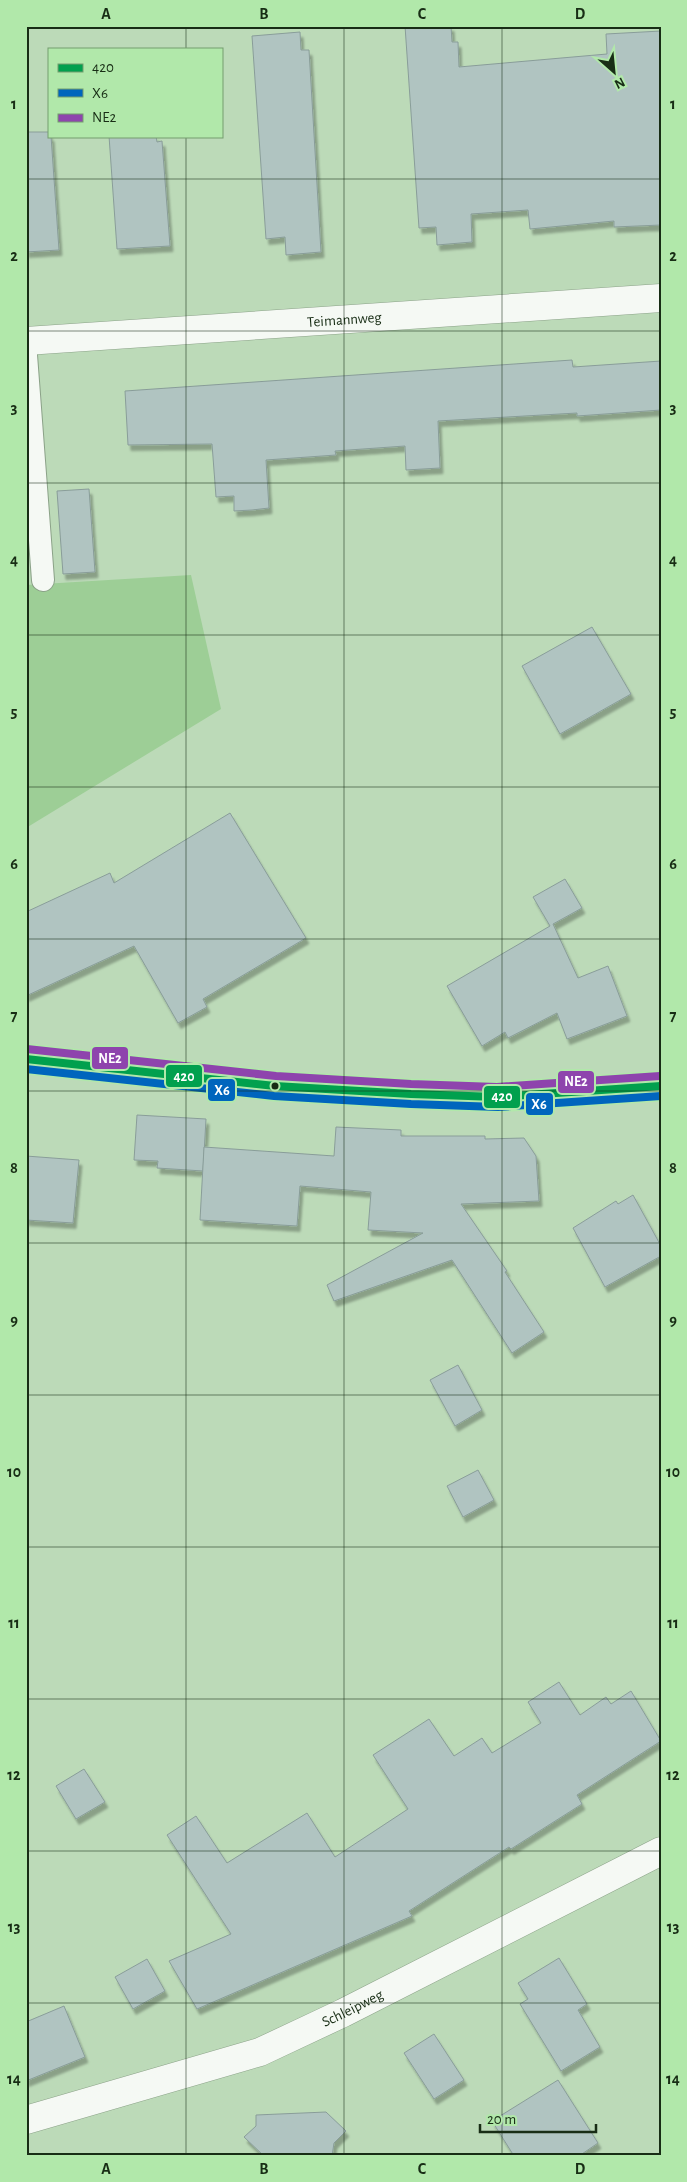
<svg xmlns="http://www.w3.org/2000/svg" width="687" height="2182" viewBox="0 0 687 2182" font-family="'Alegreya Sans',sans-serif">
<style>
.green{fill:#9dce96}
.building{fill:#b0c4c1;stroke:#899d99;filter:url(#shadow)}
.lines{fill:none;stroke-linecap:round;stroke-linejoin:round}
.service-casing{stroke:#8ba288;stroke-width:24}
.minor-casing{stroke:#8ba288;stroke-width:29}
.secondary-casing{stroke:#8ba288;stroke-width:29}
.service{stroke:#f5f9f4;stroke-width:22}
.minor{stroke:#f5f9f4;stroke-width:28}
.secondary{stroke:#f5f9f4;stroke-width:28}
.bus-1-casing{stroke:#b1e8aa;stroke-width:11}
.bus-2-casing{stroke:#b1e8aa;stroke-width:11}
.bus-3-casing{stroke:#b1e8aa;stroke-width:11}
.bus-1{stroke:#01a04e;stroke-width:8}
.bus-2{stroke:#0065bd;stroke-width:8}
.bus-3{stroke:#8e44ad;stroke-width:8}
.grid{fill:none;stroke:#182d15;stroke-width:1;stroke-opacity:0.55}
.bus-dot{fill:#182d15;stroke:#b1e8aa;stroke-width:2}
.labels{text-anchor:middle;stroke-width:4.5;stroke-linejoin:round;paint-order:stroke}
.street-label{font-size:15px;fill:#182d15;stroke:#b1e8aa}
.line-badge{stroke:#b1e8aa;stroke-width:2}
.badge-label{font-size:14px;text-anchor:middle;font-weight:bold;fill:#fff}
.neatline{fill:none;stroke:#182d15;stroke-width:2}
.grid-label{font-size:16px;text-anchor:middle;font-weight:bold;fill:#182d15}
</style>
<defs>
<filter id="shadow"><feDropShadow dx="3" dy="5.5" stdDeviation="1" flood-color="#0004"/></filter>
</defs>
<rect width="100%" height="100%" fill="#bcdab8"/>
<path class="green" d="M191 575 221 709 26 828V585Z"/>
<g class="building">
<path d="M405 26H451L452 42H458L459 67 607 54 606 34 661 31V225L614 227V221L530 229 528 210 471 214 472 242 437 245 436 227 419 228Z"/>
<path d="M300 32 301 50H309L321 252 286 255 285 237 266 239 252 36Z"/>
<path d="M26 132H49V136H51L59 250 26 252Z"/>
<path d="M109 136H156L157 142 162 141 170 246 117 249Z"/>
<path d="M572 360 573 367 661 361V410L577 416V413L438 421 440 468 406 470 405 446 335 451 336 455 266 460 269 508 252 510 234 511V496L216 497 212 444 128 445 125 391Z"/>
<path d="M89 489 95 572 63 574 57 491Z"/>
<path d="M592 627 631 694 560 734 522 666Z"/>
<path d="M230 813 306 938 203 999 207 1007 178 1023 134 946 26 996V912L110 873 114 883Z"/>
<path d="M565 879 582 908 553 924 578 978 608 966 627 1016 567 1039 557 1013 508 1038 505 1032 482 1046 447 986 550 926 533 897Z"/>
<path d="M137 1115 206 1119 203 1171 157 1168 158 1161 134 1160Z"/>
<path d="M336 1127 401 1130V1136H485V1139L524 1138 536 1156 539 1201 461 1204 507 1271 505 1272 544 1332 512 1353 452 1260 334 1301 327 1285 423 1233 368 1230 371 1192 300 1186 297 1226 200 1220 204 1147 334 1156Z"/>
<path d="M26 1156 79 1160 73 1223 26 1220Z"/>
<path d="M633 1195 661 1246V1256L605 1287 573 1228 616 1201 618 1204Z"/>
<path d="M458 1365 482 1410 455 1426 430 1380Z"/>
<path d="M478 1470 494 1500 463 1517 447 1486Z"/>
<path d="M559 1682 580 1715 606 1697 611 1704 631 1691 661 1741 577 1795 582 1804 511 1849 509 1847 409 1911 412 1916 197 2009 169 1961 231 1934 167 1835 196 1816 227 1863 307 1813 335 1857 408 1809 373 1755 429 1719 454 1756 482 1738 492 1753 541 1723 528 1702Z"/>
<path d="M84 1769 105 1802 76 1819 56 1786Z"/>
<path d="M559 1958 587 2004 578 2010 600 2047 561 2071 520 2004 528 1999 518 1983Z"/>
<path d="M147 1959 165 1991 133 2009 115 1977Z"/>
<path d="M64 2006 85 2057 26 2081V2022Z"/>
<path d="M434 2034 464 2080 434 2099 404 2053Z"/>
<path d="M558 2080 598 2143 579 2156H514L492 2121Z"/>
<path d="M326 2112 346 2131 334 2143 332 2156H264L244 2137 256 2126V2115Z"/>
</g>
<g class="lines">
<g class="service-casing">
<path id="service" d="M26 355 43 580"/>
</g>
<g class="minor-casing">
<g id="minor">
<path id="s1" d="M26 341 661 298"/>
<path id="s2" d="M26 2120 260 2052 343 2013 661 1851"/>
</g>
</g>
<g class="secondary-casing">
<path id="secondary" d="M26 1059 275 1086 411 1094 497 1097 661 1086"/>
</g>
<use href="#service" class="service"/>
<use href="#minor" class="minor"/>
<use href="#secondary" class="secondary"/>
<g class="bus-1-casing">
<path id="bus-1" d="M26 1059 275 1086 411 1094 497 1097 661 1086"/>
</g>
<g class="bus-2-casing">
<path id="bus-2" d="M26 1069 274 1096 411 1104 498 1107 661 1096"/>
</g>
<g class="bus-3-casing">
<path id="bus-3" d="M27 1049 276 1076 411 1084 497 1087 660 1076"/>
</g>
<use href="#bus-1" class="bus-1"/>
<use href="#bus-2" class="bus-2"/>
<use href="#bus-3" class="bus-3"/>
</g>
<path class="grid" d="M186 26V49M344 26V2156M502 26V2156M186 136V2156M26 179H661M26 331H661M26 483H661M26 635H661M26 787H661M26 939H661M26 1091H661M26 1243H661M26 1395H661M26 1547H661M26 1699H661M26 1851H661M26 2003H661"/>
<circle class="bus-dot" cx="275" cy="1086" r="4.5"/>
<g class="labels">
<g class="street-label">
<text dy="5" stroke="none"><textPath href="#s1" startOffset="319">Teimannweg</textPath></text>
<text dy="5" stroke="none"><textPath href="#s2" startOffset="346">Schleipweg</textPath></text>
</g>
</g>
<g class="line-badge">
<rect x="91" y="1046" width="38" height="24" rx="5" fill="#8e44ad"/>
<rect x="165" y="1064" width="38" height="24" rx="5" fill="#01a04e"/>
<rect x="557" y="1070" width="38" height="24" rx="5" fill="#8e44ad"/>
<rect x="207" y="1078" width="29" height="24" rx="5" fill="#0065bd"/>
<rect x="483" y="1085" width="38" height="24" rx="5" fill="#01a04e"/>
<rect x="525" y="1092" width="29" height="24" rx="5" fill="#0065bd"/>
</g>
<g class="badge-label">
<text x="110" y="1063">NE2</text>
<text x="184" y="1081">420</text>
<text x="576" y="1086">NE2</text>
<text x="222" y="1095">X6</text>
<text x="502" y="1101">420</text>
<text x="539" y="1109">X6</text>
</g>
<rect width="687" height="2182" fill="none" stroke="#b1e8aa" stroke-width="55"/>
<rect x="48" y="48" width="175" height="90" fill="#b1e8aa" stroke="#749d6e"/>
<rect x="58" y="64" width="25" height="8" fill="#01a04e" stroke="#749d6e"/>
<text x="92" y="72" font-size="15" fill="#182d15">420</text>
<rect x="58" y="89" width="25" height="8" fill="#0065bd" stroke="#749d6e"/>
<text x="92" y="98" font-size="15" fill="#182d15">X6</text>
<rect x="58" y="114" width="25" height="8" fill="#8e44ad" stroke="#749d6e"/>
<text x="92" y="122" font-size="15" fill="#182d15">NE2</text>
<g transform="translate(614 72) rotate(153)" stroke="#b1e8aa" stroke-width="4" paint-order="stroke">
<path d="M0-4L9 19L0 12L-9 19Z" fill="#182d15"/>
<text y="-8" font-size="14" font-weight="bold" text-anchor="middle" fill="#182d15">N</text>
</g>
<path d="M480 2124v8h116v-8" fill="none" stroke="#182d15" stroke-width="2.5"/>
<text x="487" y="2124" font-size="15" fill="#182d15" stroke="#b1e8aa" stroke-width="4" paint-order="stroke">20 m</text>
<rect x="28" y="28" width="632" height="2126" class="neatline"/>
<g class="grid-label">
<text x="106" y="19">A</text>
<text x="264" y="19">B</text>
<text x="422" y="19">C</text>
<text x="580" y="19">D</text>
<text x="14" y="109">1</text>
<text x="673" y="109">1</text>
<text x="14" y="261">2</text>
<text x="673" y="261">2</text>
<text x="14" y="413">3</text>
<text x="673" y="413">3</text>
<text x="14" y="565">4</text>
<text x="673" y="565">4</text>
<text x="14" y="717">5</text>
<text x="673" y="717">5</text>
<text x="14" y="869">6</text>
<text x="673" y="869">6</text>
<text x="14" y="1021">7</text>
<text x="673" y="1021">7</text>
<text x="14" y="1173">8</text>
<text x="673" y="1173">8</text>
<text x="14" y="1325">9</text>
<text x="673" y="1325">9</text>
<text x="14" y="1477">10</text>
<text x="673" y="1477">10</text>
<text x="14" y="1628">11</text>
<text x="673" y="1628">11</text>
<text x="14" y="1780">12</text>
<text x="673" y="1780">12</text>
<text x="14" y="1932">13</text>
<text x="673" y="1932">13</text>
<text x="14" y="2084">14</text>
<text x="673" y="2084">14</text>
<text x="106" y="2174">A</text>
<text x="264" y="2174">B</text>
<text x="422" y="2174">C</text>
<text x="580" y="2174">D</text>
</g>
</svg>
